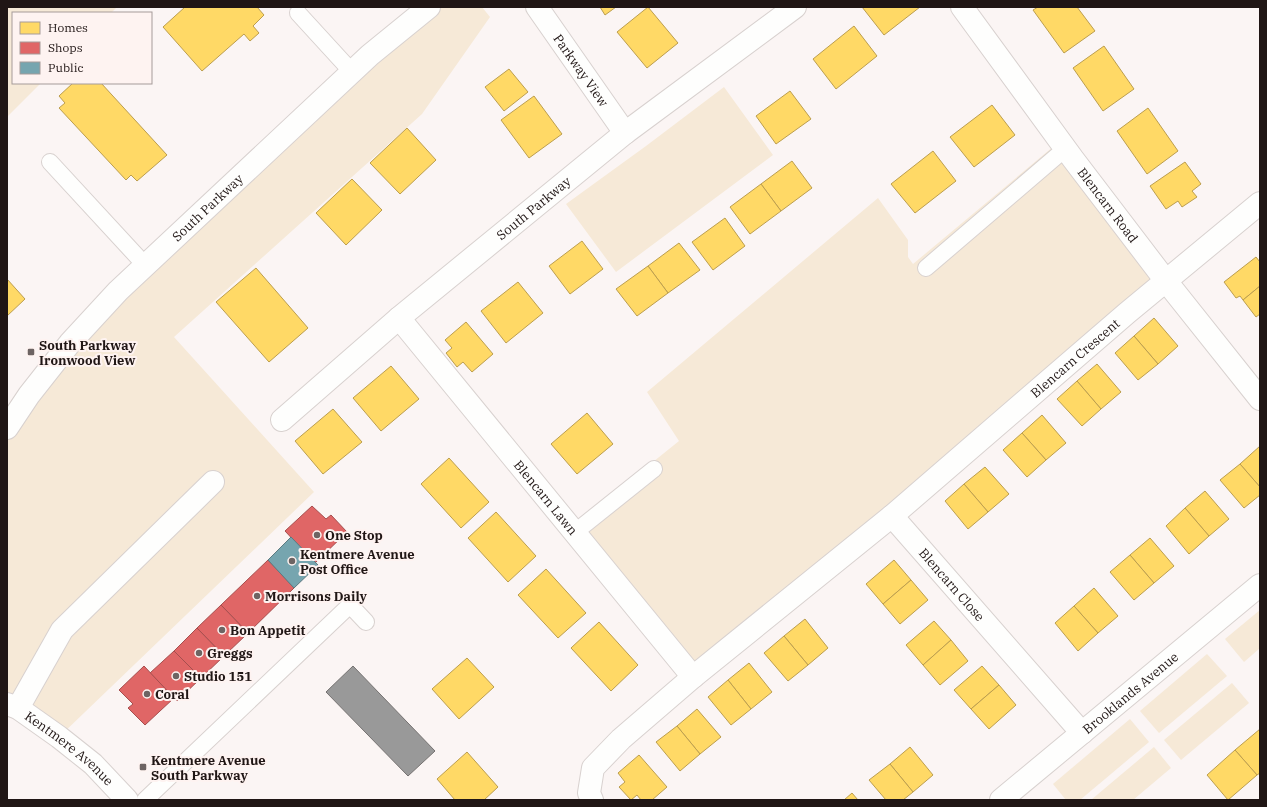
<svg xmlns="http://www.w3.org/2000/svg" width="1267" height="807" viewBox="0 0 1267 807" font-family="'IBM Plex Serif',serif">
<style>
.green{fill:#f6e9d7}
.homes{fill:#ffd966;stroke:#bc9e4e}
.shops{fill:#e06666;stroke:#a64e4e}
.public{fill:#76a5af;stroke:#5c7a81}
.industry{fill:#999;stroke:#757271}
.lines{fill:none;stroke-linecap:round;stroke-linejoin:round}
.lane-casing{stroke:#d8d1cf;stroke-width:18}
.street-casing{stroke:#d8d1cf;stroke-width:24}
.secondary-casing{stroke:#d8d1cf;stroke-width:24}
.lane{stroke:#fefefd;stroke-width:16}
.street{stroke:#fefefd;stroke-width:22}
.secondary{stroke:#fefefd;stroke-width:22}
.poi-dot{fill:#6d6463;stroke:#fef3f1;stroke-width:1.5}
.labels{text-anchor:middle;stroke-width:4;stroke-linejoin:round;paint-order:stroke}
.street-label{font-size:13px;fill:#201615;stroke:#fef3f1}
.poi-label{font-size:13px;font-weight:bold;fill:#201615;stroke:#fef3f1;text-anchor:start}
</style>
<rect width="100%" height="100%" fill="#fbf5f4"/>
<g class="green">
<path d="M7 7H117L111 13H13V83H41L7 117Z"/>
<path d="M429 7H482L490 17 422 114 174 337 314 492 59 737 7 704V428L70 343Z"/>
<path d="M724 87 773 155 616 272 566 204 646 146Z"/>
<path d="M1060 141 1166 281 693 677 571 528 679 441 647 392 878 198 908 240V257L913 264Z"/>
<path d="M1260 610V648L1244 662 1225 639Z"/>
<path d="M1207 654 1227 676 1159 733 1140 711Z"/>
<path d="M1232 683 1249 703 1181 760 1164 740Z"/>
<path d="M1130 719 1149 742 1080 800H1066L1053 784Z"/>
<path d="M1154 747 1171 768 1133 800H1091Z"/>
</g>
<g class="homes">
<path d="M185 7H257L264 15 253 26 259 33 250 41 244 34 202 71 163 27Z"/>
<path d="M600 7H616L605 15Z"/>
<path d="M648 7 678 43 647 68 617 32Z"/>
<path d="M862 7H920L884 35Z"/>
<path d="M1038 7H1077L1095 31 1064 53 1033 10Z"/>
<path d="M854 26 877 56 836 89 813 59Z"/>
<path d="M1104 46 1134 89 1103 111 1073 68Z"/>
<path d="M509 69 528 92 504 111 485 87Z"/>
<path d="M73 83H101L167 155 137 181 131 175 126 180 59 108 65 103 59 96Z"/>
<path d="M790 91 811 119 776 144 756 116Z"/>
<path d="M534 96 562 134 529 158 501 120Z"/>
<path d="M992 105 1015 135 974 167 950 137Z"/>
<path d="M1148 108 1178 151 1147 174 1117 131Z"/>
<path d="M407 128 436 160 400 194 370 163Z"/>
<path d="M933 151 956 181 915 213 891 184Z"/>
<path d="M792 161 812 188 781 211 761 184Z"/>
<path d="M1185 162 1201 184 1192 191 1197 197 1182 207 1178 201 1166 209 1150 186Z"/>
<path d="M352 179 382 210 346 245 316 213Z"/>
<path d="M761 184 781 211 750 234 730 207Z"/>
<path d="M725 218 745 246 713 270 692 242Z"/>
<path d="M582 241 603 269 570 294 549 266Z"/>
<path d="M679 243 700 270 668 293 648 266Z"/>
<path d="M1256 257 1260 262V286L1243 300 1240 296 1236 298 1224 282Z"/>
<path d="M648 266 668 293 637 316 616 289Z"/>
<path d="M256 268 308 328 269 362 216 302Z"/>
<path d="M7 279 25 299 7 316Z"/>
<path d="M518 282 543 313 506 343 481 311Z"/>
<path d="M1260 286V314L1256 317 1243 300Z"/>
<path d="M1154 318 1178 346 1158 364 1134 336Z"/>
<path d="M466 322 493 354 472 372 463 362 457 367 446 353 452 348 445 340Z"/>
<path d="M1134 336 1158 364 1138 380 1115 353Z"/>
<path d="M1097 364 1121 392 1101 409 1077 381Z"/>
<path d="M391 366 419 399 381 431 353 398Z"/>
<path d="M1077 381 1101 409 1082 426 1057 399Z"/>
<path d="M333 409 362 442 323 474 295 441Z"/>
<path d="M587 413 613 444 577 474 551 444Z"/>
<path d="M1042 415 1066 443 1046 460 1022 433Z"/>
<path d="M1022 433 1046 460 1027 477 1003 450Z"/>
<path d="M1260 446V487L1240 464Z"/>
<path d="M449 458 489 502 461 528 421 484Z"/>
<path d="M1240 464 1260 487V495L1244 508 1220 480Z"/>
<path d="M985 467 1009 494 988 512 964 484Z"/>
<path d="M964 484 988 512 968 529 945 501Z"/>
<path d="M1205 491 1229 519 1209 536 1185 508Z"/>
<path d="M1185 508 1209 536 1189 554 1166 526Z"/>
<path d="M496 512 536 556 508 582 468 538Z"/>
<path d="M1150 538 1174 566 1154 583 1130 555Z"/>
<path d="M1130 555 1154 583 1134 600 1110 572Z"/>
<path d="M894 560 911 580 883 604 866 584Z"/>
<path d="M546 569 586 613 558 638 518 595Z"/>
<path d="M911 580 928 600 900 624 883 604Z"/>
<path d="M1094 588 1118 616 1098 633 1074 606Z"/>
<path d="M1074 606 1098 633 1078 651 1055 623Z"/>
<path d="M805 619 828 648 808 665 784 636Z"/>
<path d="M934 621 951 640 923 665 906 645Z"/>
<path d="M599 622 638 665 611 691 571 648Z"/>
<path d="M784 636 808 665 788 681 764 653Z"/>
<path d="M951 640 968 661 940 685 923 665Z"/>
<path d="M467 658 494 687 459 719 432 689Z"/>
<path d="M749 663 772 692 751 709 728 680Z"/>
<path d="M982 666 999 685 971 709 954 690Z"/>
<path d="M728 680 751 709 731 725 708 697Z"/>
<path d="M999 685 1016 705 989 729 971 709Z"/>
<path d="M697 709 721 737 700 754 677 726Z"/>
<path d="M677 726 700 754 680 771 656 742Z"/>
<path d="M1260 729V773L1257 775 1235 750Z"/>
<path d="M910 747 933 775 913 792 890 764Z"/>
<path d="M1235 750 1257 775 1228 800 1207 775Z"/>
<path d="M467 752 498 787 484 800H455L437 779Z"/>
<path d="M639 755 667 787 652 800H641L637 795 631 800 619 787 625 782 618 773Z"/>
<path d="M890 764 913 792 903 800H886L869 780Z"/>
<path d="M852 793 858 800H844Z"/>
</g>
<g class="shops">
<path d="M312 506 326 519 331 515 347 532 315 563 285 531Z"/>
<path d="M268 560 294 588 248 633 221 605Z"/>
<path d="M221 605 248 633 224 656 197 628Z"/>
<path d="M197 628 224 656 201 678 174 651Z"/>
<path d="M174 651 201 678 177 701 150 673Z"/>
<path d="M144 666 174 698 145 725 128 708 133 704 119 690Z"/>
</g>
<path class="public" d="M291 537 318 565 294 588 268 560Z"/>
<path class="industry" d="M353 666 435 751 408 776 326 692Z"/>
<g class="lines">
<g class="lane-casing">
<g id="lane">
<path d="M298 13 352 72"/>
<path d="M50 162 145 265"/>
<path d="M926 268 1065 149"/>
<path d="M574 533 654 469"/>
<path d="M145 800 350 605 366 622"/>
</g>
</g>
<g class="street-casing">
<g id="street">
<path id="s1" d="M537 7 625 133"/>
<path id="s2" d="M962 7 1073 159 1166 281 1260 399"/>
<path id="s3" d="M399 318 693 677"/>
<path id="s4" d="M282 420 399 318 625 133 795 7"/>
<path id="s5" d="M892 516 1082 733"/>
<path d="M18 708 62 630 213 482"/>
<path id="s6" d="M592 800 589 793 593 768 621 739 693 677 892 516 1127 313 1260 203"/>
<path id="s7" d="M1001 800 1260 585"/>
</g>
</g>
<g class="secondary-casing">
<g id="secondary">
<path id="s8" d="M7 428 29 395 70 343 118 291 370 55 429 7"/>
<path id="s9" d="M7 704 18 708 59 737 93 764 127 800"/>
</g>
</g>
<use href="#lane" class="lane"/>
<use href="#street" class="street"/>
<use href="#secondary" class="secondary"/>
</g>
<g class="poi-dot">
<rect x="27" y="348" width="8" height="8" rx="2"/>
<circle cx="317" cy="535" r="4"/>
<circle cx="292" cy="561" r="4"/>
<circle cx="257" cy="596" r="4"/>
<circle cx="222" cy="630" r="4"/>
<circle cx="199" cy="653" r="4"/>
<circle cx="176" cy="676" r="4"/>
<circle cx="147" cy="694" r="4"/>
<rect x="139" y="763" width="8" height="8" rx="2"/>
</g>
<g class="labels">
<g class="street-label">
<text dy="5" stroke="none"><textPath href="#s1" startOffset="77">Parkway View</textPath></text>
<text dy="5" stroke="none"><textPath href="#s2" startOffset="246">Blencarn Road</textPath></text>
<text dy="5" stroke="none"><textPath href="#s8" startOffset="299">South Parkway</textPath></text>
<text dy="5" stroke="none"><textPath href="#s4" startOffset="329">South Parkway</textPath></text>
<text dy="5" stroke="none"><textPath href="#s6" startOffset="666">Blencarn Crescent</textPath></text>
<text dy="5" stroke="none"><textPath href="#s3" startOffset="232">Blencarn Lawn</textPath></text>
<text dy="5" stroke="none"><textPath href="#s5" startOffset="91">Blencarn Close</textPath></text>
<text dy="5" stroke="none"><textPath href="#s7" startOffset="168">Brooklands Avenue</textPath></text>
<text dy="5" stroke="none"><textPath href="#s9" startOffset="77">Kentmere Avenue</textPath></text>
</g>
<g class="poi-label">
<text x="39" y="350">South Parkway<tspan x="39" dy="15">Ironwood View</tspan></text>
<text x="325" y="540">One Stop</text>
<text x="300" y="559">Kentmere Avenue<tspan x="300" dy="15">Post Office</tspan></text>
<text x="265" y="601">Morrisons Daily</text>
<text x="230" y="635">Bon Appetit</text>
<text x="207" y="658">Greggs</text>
<text x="184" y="681">Studio 151</text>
<text x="155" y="699">Coral</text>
<text x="151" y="765">Kentmere Avenue<tspan x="151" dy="15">South Parkway</tspan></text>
</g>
</g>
<rect width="1267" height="807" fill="none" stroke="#201615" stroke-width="16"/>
<rect x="12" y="12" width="140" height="72" fill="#fef3f1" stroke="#a59b99"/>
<rect x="20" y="22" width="20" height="12" fill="#ffd966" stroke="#a59b99"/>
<text x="48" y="32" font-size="12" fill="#201615">Homes</text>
<rect x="20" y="42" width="20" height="12" fill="#e06666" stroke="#a59b99"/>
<text x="48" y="52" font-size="12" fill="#201615">Shops</text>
<rect x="20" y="62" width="20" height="12" fill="#76a5af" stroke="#a59b99"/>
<text x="48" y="72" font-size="12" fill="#201615">Public</text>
</svg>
